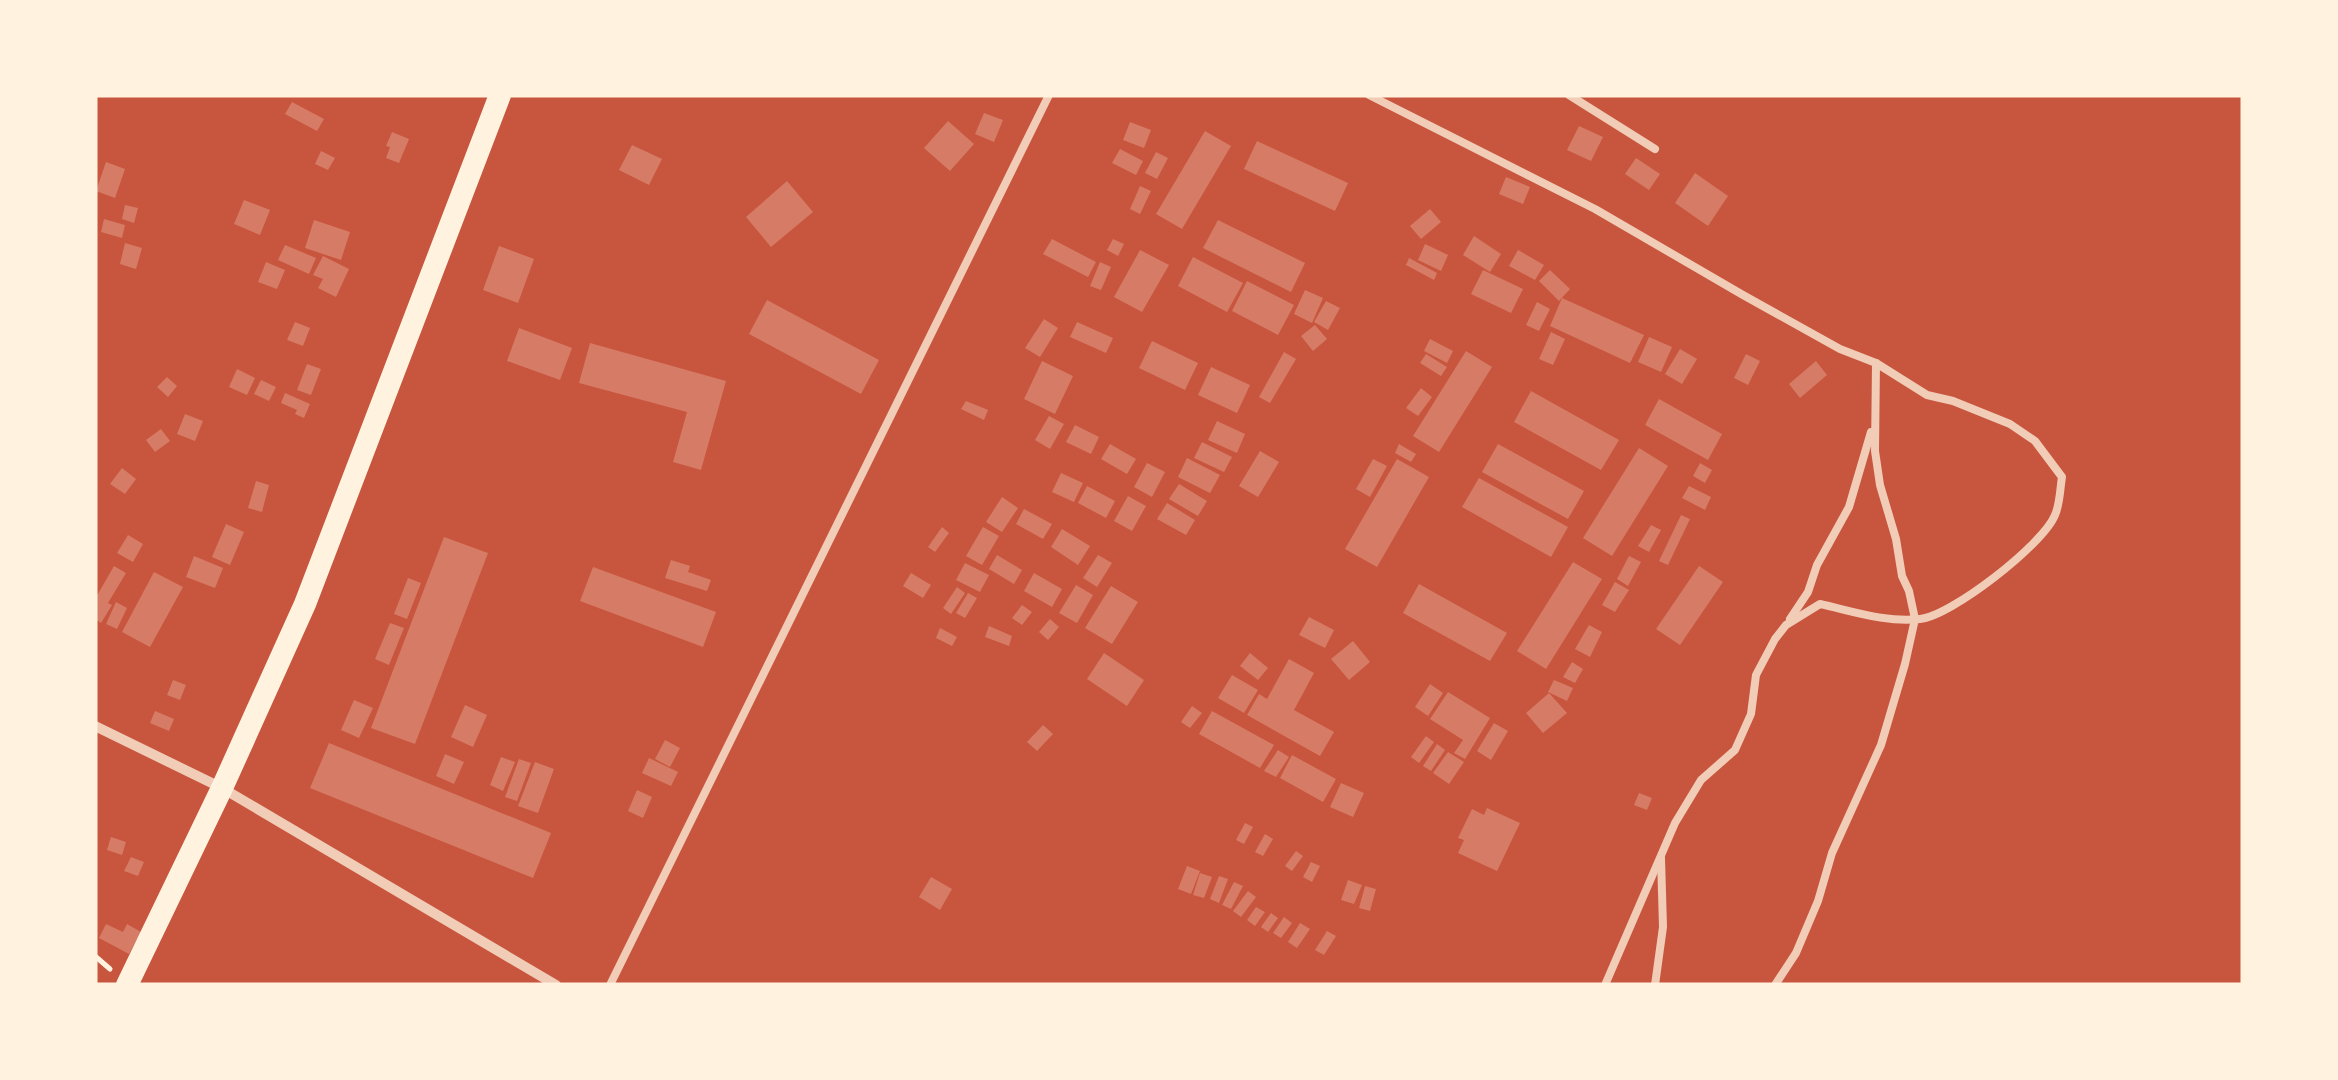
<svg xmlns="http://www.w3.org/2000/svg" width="2338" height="1080" viewBox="0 0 2338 1080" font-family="'DejaVu Sans',sans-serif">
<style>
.building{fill:#d67c66}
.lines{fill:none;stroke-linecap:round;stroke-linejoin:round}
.path{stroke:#fff3e0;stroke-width:5}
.service{stroke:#f1ccb7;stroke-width:8}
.minor{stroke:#f1ccb7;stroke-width:10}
.primary{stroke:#fff3e0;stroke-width:22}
</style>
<rect width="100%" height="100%" fill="#c8553d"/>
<g class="building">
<path d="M292 102 324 119 317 131 285 114Z"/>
<path d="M984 113 1003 120 994 142 975 134Z"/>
<path d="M948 121 974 144 950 171 924 148Z"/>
<path d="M1130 122 1151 130 1144 148 1123 140Z"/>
<path d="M1579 126 1603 137 1591 161 1567 150Z"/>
<path d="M1205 131 1231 146 1182 229 1156 214Z"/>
<path d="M392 132 409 139 399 163 386 158 390 147 386 146Z"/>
<path d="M1257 141 1348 183 1335 211 1244 169Z"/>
<path d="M632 145 662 159 649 185 619 170Z"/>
<path d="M1120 149 1143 161 1136 175 1112 163Z"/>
<path d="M321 151 335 158 328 170 315 164Z"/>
<path d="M1156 152 1168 158 1157 179 1145 173Z"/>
<path d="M1636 158 1660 174 1649 190 1625 174Z"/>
<path d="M106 162 125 169 115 198 96 191Z"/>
<path d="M1695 173 1728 196 1708 226 1675 203Z"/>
<path d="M1506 177 1530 187 1523 204 1499 194Z"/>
<path d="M787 181 813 212 771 247 746 217Z"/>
<path d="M1140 186 1151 191 1140 214 1130 209Z"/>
<path d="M244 200 270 210 260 235 234 224Z"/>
<path d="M125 205 138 208 134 223 122 219Z"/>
<path d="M1430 209 1441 222 1421 239 1410 226Z"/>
<path d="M104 219 125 225 122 238 101 232Z"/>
<path d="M314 220 350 232 341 260 305 248Z"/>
<path d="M1218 220 1305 263 1291 292 1203 248Z"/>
<path d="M1474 236 1501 254 1490 272 1463 255Z"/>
<path d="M1052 239 1096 262 1088 277 1043 254Z"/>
<path d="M1113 239 1124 244 1118 256 1107 250Z"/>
<path d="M125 243 142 248 136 269 120 264Z"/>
<path d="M1425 244 1448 255 1441 271 1418 260Z"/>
<path d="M285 245 316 258 309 274 278 260Z"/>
<path d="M499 246 534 259 518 303 483 290Z"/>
<path d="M1140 250 1169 265 1142 312 1114 297Z"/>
<path d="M1518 250 1544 265 1535 280 1509 266Z"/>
<path d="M323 256 349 269 336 297 318 288 323 279 313 275Z"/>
<path d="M1193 257 1243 283 1227 312 1178 286Z"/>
<path d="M1409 258 1437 273 1434 280 1406 265Z"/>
<path d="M266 262 285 270 277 289 258 282Z"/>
<path d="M1100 262 1111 267 1101 290 1090 286Z"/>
<path d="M1483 270 1523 289 1511 313 1471 294Z"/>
<path d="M1550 270 1570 289 1559 301 1539 281Z"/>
<path d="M1247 281 1294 305 1278 335 1232 311Z"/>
<path d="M1305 290 1323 298 1312 323 1294 314Z"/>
<path d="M1562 298 1644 335 1630 363 1550 326Z"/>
<path d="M767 300 879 360 861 394 749 334Z"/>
<path d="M1326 301 1340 308 1328 330 1314 322Z"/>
<path d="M1537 302 1550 309 1539 331 1526 325Z"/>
<path d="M1044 319 1058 328 1040 357 1025 348Z"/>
<path d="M295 322 310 328 303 346 287 340Z"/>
<path d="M1077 322 1113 338 1106 353 1070 337Z"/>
<path d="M1315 325 1327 339 1313 351 1301 336Z"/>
<path d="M519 328 572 348 560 380 507 361Z"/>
<path d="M1551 332 1565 339 1553 365 1539 359Z"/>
<path d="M1649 337 1672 347 1661 372 1638 362Z"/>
<path d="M1430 339 1453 351 1447 363 1424 351Z"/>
<path d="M1152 341 1198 363 1185 390 1139 368Z"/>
<path d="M590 343 726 381 701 470 673 462 687 412 579 383Z"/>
<path d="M1680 349 1697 359 1682 384 1665 374Z"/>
<path d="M1466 351 1492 367 1439 452 1413 436Z"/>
<path d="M1284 352 1296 359 1270 403 1259 397Z"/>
<path d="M1426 354 1447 367 1441 376 1420 363Z"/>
<path d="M1746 354 1760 361 1748 385 1734 378Z"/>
<path d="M1042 361 1073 376 1055 414 1024 399Z"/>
<path d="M1816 361 1827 375 1800 398 1789 384Z"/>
<path d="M307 364 321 369 311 395 297 390Z"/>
<path d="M1211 367 1250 385 1237 413 1198 395Z"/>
<path d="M237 369 255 378 247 395 229 387Z"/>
<path d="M167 377 177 386 168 397 157 387Z"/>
<path d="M261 380 276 387 269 401 254 394Z"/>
<path d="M1421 388 1432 397 1418 416 1406 408Z"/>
<path d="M1531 391 1619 440 1601 470 1514 422Z"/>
<path d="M285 393 310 404 304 418 295 414 297 410 281 403Z"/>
<path d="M1659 399 1722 434 1708 460 1645 425Z"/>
<path d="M966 401 988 410 984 420 961 409Z"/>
<path d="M185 414 203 421 195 441 177 434Z"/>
<path d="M1049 416 1064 424 1050 449 1035 440Z"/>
<path d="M1217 421 1245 434 1237 453 1208 440Z"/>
<path d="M1075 425 1099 437 1091 454 1066 442Z"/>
<path d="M161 429 170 441 155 452 146 440Z"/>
<path d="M1202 442 1232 457 1224 472 1194 458Z"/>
<path d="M1110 444 1136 459 1127 474 1101 459Z"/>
<path d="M1399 444 1416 454 1411 462 1395 453Z"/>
<path d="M1498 444 1584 491 1568 519 1482 472Z"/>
<path d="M1639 448 1668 466 1612 556 1583 538Z"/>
<path d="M1260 451 1279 462 1258 497 1239 486Z"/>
<path d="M1187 458 1220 475 1210 493 1178 477Z"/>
<path d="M1373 459 1387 466 1370 497 1356 489Z"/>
<path d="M1397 459 1429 477 1377 567 1345 549Z"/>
<path d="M1147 463 1165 472 1152 497 1134 487Z"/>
<path d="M1700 463 1712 470 1705 483 1693 476Z"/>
<path d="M122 468 136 479 125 494 110 484Z"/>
<path d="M1061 473 1083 483 1074 502 1052 492Z"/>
<path d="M1479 478 1568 527 1551 557 1462 507Z"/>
<path d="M256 481 269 485 262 512 248 508Z"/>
<path d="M1179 484 1207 501 1198 516 1169 499Z"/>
<path d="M1087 486 1115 501 1106 518 1078 503Z"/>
<path d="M1689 486 1711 497 1705 510 1682 498Z"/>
<path d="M1128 496 1146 506 1132 531 1114 521Z"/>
<path d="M1002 497 1018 508 1002 532 986 522Z"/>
<path d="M1167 503 1195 520 1186 535 1157 519Z"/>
<path d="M1024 509 1052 524 1043 539 1016 524Z"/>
<path d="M1681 515 1690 519 1668 565 1659 561Z"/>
<path d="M226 524 244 532 230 565 212 557Z"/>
<path d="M1651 525 1661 530 1649 552 1638 546Z"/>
<path d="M942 527 949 533 935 552 928 547Z"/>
<path d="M983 527 999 536 982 565 966 556Z"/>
<path d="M1062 529 1090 546 1078 565 1051 547Z"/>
<path d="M128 535 143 544 133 562 117 553Z"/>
<path d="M444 537 488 553 415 744 371 728Z"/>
<path d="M997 555 1022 570 1014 584 989 569Z"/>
<path d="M1098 555 1112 563 1097 587 1083 578Z"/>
<path d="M194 556 223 568 215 588 186 577Z"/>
<path d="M1629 556 1641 562 1628 586 1617 579Z"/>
<path d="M671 560 690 566 688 572 711 580 707 591 665 578Z"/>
<path d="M1573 562 1602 579 1546 669 1517 651Z"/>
<path d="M965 563 989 575 980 592 956 580Z"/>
<path d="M114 566 126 573 108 603 112 605 101 623 95 619V599Z"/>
<path d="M1699 566 1723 582 1680 645 1656 629Z"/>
<path d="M593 567 716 612 703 647 580 601Z"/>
<path d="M154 572 183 587 150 647 122 632Z"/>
<path d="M911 573 931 585 923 598 903 586Z"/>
<path d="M1034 573 1062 589 1052 607 1024 591Z"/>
<path d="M408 578 421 583 407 619 394 614Z"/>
<path d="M1615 582 1629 590 1615 612 1602 605Z"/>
<path d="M1419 584 1507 633 1490 661 1403 613Z"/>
<path d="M1076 585 1093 595 1077 623 1059 613Z"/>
<path d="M1111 586 1138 602 1112 644 1085 628Z"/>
<path d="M957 587 965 593 951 614 943 608Z"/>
<path d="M968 593 977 598 965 618 956 613Z"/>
<path d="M116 602 127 608 117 629 106 624Z"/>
<path d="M1022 605 1032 612 1022 625 1012 618Z"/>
<path d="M1309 617 1334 630 1325 648 1299 635Z"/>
<path d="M1050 619 1059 627 1048 640 1039 632Z"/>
<path d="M390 623 404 628 389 665 375 659Z"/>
<path d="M1589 625 1602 632 1590 657 1575 649Z"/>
<path d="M989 626 1012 636 1009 646 985 637Z"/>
<path d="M940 628 957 637 952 646 936 638Z"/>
<path d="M1353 641 1370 662 1349 680 1331 659Z"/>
<path d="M1104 653 1144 680 1127 706 1087 679Z"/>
<path d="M1250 653 1268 668 1258 680 1240 666Z"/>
<path d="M1289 659 1314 673 1294 710 1334 732 1320 756 1247 715 1259 694 1267 699Z"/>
<path d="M1572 662 1583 669 1575 683 1563 677Z"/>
<path d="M1232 675 1258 690 1244 713 1218 698Z"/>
<path d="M173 680 186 685 180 700 167 695Z"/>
<path d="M1554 680 1573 688 1567 701 1548 692Z"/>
<path d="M1430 684 1443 693 1428 716 1415 707Z"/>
<path d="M1448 692 1490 718 1465 759 1454 753 1463 740 1430 719Z"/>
<path d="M1549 693 1567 713 1543 733 1526 713Z"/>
<path d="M354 700 373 708 359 738 341 730Z"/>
<path d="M465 705 487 715 473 747 451 737Z"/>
<path d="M1192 706 1202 713 1190 728 1181 722Z"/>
<path d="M155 711 174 719 169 731 150 723Z"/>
<path d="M1212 711 1274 745 1260 768 1199 734Z"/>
<path d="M1494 723 1508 731 1491 760 1477 751Z"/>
<path d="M1043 725 1053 734 1037 751 1027 742Z"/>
<path d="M1426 736 1434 742 1419 763 1411 757Z"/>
<path d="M665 740 680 748 670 767 655 759Z"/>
<path d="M329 743 551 833 533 878 310 788Z"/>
<path d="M1437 744 1445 750 1431 771 1423 766Z"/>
<path d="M1278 750 1289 757 1276 777 1264 771Z"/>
<path d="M1448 752 1464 762 1449 784 1433 773Z"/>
<path d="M445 754 464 762 454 784 436 776Z"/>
<path d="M1292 755 1336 779 1323 802 1280 778Z"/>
<path d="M501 757 515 762 503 791 490 785Z"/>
<path d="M649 758 678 772 671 786 642 773Z"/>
<path d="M519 759 531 763 517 801 505 797Z"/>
<path d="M535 762 554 769 538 813 518 806Z"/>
<path d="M1341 783 1364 793 1353 817 1330 807Z"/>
<path d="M637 790 652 797 643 818 628 811Z"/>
<path d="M1639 793 1652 798 1647 810 1634 805Z"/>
<path d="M1487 808 1520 823 1497 871 1458 853 1464 840 1458 838 1472 809 1484 815Z"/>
<path d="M1245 823 1253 827 1244 844 1236 840Z"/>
<path d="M1265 834 1273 839 1263 856 1255 852Z"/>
<path d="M111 837 126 842 122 855 107 850Z"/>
<path d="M1296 851 1303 856 1292 871 1285 866Z"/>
<path d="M131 857 144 862 138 876 124 871Z"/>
<path d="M1311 862 1320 866 1312 882 1303 877Z"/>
<path d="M1187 866 1200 871 1191 894 1178 889Z"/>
<path d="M1200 873 1212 877 1204 898 1193 895Z"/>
<path d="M1219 876 1228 879 1219 903 1210 899Z"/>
<path d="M931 877 952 889 940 910 919 897Z"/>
<path d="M1348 880 1362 885 1354 904 1341 900Z"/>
<path d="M1234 882 1243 886 1231 909 1222 905Z"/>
<path d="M1365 886 1376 889 1370 911 1359 908Z"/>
<path d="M1248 891 1256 897 1241 917 1233 911Z"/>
<path d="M1256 907 1265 912 1255 926 1247 920Z"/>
<path d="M1271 913 1278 918 1268 932 1261 927Z"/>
<path d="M1284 917 1292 923 1281 938 1273 933Z"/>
<path d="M1300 923 1310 929 1297 948 1288 942Z"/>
<path d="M106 924 123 932 127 924 141 932 129 954 99 938Z"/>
<path d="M1327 931 1336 936 1324 955 1315 950Z"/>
</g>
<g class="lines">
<path class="path" d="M95 956 110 969"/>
<g class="service">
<path d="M1369 95 1595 209 1743 295 1840 349 1876 363 1927 395 1953 401 2010 424 2035 441 2062 477C2060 489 2060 504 2055 515 2043 545 1951 616 1920 619 1887 623 1852 611 1820 604L1786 625 1775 639 1756 675 1751 714 1735 750 1701 780 1675 823 1605 985"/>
<path d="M1569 95 1655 149"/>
<path d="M1790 619 1808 592 1817 565 1849 507 1871 432"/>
<path d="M610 985 1049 95"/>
<path d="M1655 985 1663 927 1661 858"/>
<path d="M1775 985 1796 953 1818 901 1832 853 1881 745 1905 664 1915 619 1909 591 1902 576 1896 539 1880 485 1875 451 1876 363"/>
</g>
<path class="minor" d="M95 726 222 788 556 985"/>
<path class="primary" d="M127 985 222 788 305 604 500 95"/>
</g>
<rect width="2338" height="1080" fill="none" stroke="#fff3e0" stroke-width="195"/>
</svg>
